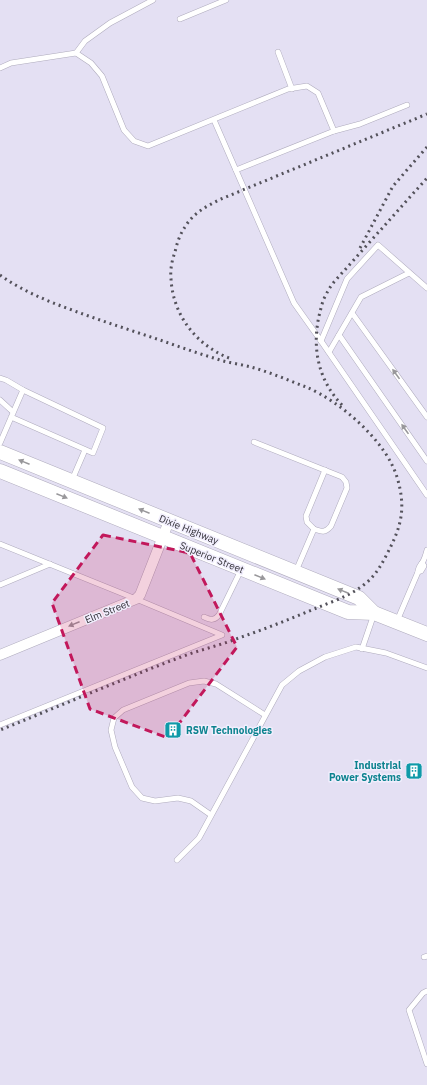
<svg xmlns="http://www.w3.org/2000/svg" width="427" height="1085" viewBox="0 0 427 1085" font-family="'IBM Plex Sans',sans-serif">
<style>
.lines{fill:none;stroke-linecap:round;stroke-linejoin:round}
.lane-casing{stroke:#afabbd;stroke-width:6}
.street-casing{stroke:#afabbd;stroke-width:11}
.secondary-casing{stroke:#afabbd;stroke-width:15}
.lane{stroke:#fff;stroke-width:5}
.street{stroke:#fff;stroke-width:10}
.secondary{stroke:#fff;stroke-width:14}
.rail{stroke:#53515a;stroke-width:3;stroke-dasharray:2 4;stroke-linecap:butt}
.oneway{fill:#98979a}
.marked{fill:#c2185b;fill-opacity:0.2;stroke:#c2185b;stroke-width:3;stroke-dasharray:8 5;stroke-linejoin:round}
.labels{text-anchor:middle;stroke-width:3;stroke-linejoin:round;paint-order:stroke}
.street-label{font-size:10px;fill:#312f36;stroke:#f1eefd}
.culture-label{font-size:10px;font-weight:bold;fill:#0d838f;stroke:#f1eefd;text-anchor:start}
</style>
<rect width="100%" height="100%" fill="#e4e0f3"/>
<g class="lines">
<g class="lane-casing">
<g id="lane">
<path d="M180 19 226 0"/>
<path d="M278 52 292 89"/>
<path d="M76 53 91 63 102 76 124 130 134 141 148 146 288 89 307 86 318 93 334 131 236 170"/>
<path d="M0 68 11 63 76 53 85 41 110 23 153 0"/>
<path d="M214 120 294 303 321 341"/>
<path d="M334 131 360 124 407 105"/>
<path d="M427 288 378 245 347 279 321 341 427 495"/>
<path d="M352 313 427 417"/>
<path d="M339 335 427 461"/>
<path d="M329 352 361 297 409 273"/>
<path d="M0 378 6 380 23 390"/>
<path d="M0 400 13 412"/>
<path d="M254 442 342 477 346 482 347 488 331 526C325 533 322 532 314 529L296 571"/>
<path d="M0 443 23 390 103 428 93 453 11 417"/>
<path d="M72 480 85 450"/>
<path d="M314 529 307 522 306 516 325 470"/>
<path d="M0 544 136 599 222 635 0 725"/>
<path d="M418 572 421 571 424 566 422 563"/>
<path d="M0 585 50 564"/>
<path d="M204 617C211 620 214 621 219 615L241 570"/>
<path d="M397 621 418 572C418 568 419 567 422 563 424 560 426 554 427 550"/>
<path d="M362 649 374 614"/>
<path d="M211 815 191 801 178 798 155 801 142 798 132 787 115 747 111 730 114 718 123 710 189 683 204 681 216 684 265 715"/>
<path d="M177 860 199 838 282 685 299 671 325 657 356 647 386 653 427 668"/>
<path d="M424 957 427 956"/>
<path d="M427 991 423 993 409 1010 427 1064"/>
</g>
</g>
<g class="street-casing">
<path id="street" d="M0 655 136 599 140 595 142 590 169 521"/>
</g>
<g class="secondary-casing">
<g id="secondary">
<path d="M0 452 359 598 374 613"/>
<path d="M0 471 348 612 374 613 427 634"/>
</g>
</g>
<use href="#lane" class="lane"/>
<use href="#street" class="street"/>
<use href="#secondary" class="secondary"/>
<g class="rail">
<path d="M360 248 393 186 427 147"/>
<path d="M0 275C25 293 55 304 83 314 108 323 133 331 157 339 177 346 197 353 217 359 228 363 240 364 251 367 269 372 288 380 306 387 340 401 386 441 397 477 406 507 402 525 388 552 382 564 376 575 366 583 351 596 331 602 314 609 288 620 262 630 236 639 218 646 199 650 181 657 120 680 60 706 0 730"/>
<path d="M229 358C196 345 173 315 171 279 170 270 172 260 175 252 177 243 180 234 185 227 193 213 207 206 221 199L427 114"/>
<path d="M342 405C318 380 312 348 319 316 321 309 322 301 326 295 328 290 331 286 334 282L427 178"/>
</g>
</g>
<defs><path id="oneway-solid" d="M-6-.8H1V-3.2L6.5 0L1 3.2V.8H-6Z"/></defs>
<g class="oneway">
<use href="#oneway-solid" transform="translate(396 374) rotate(-126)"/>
<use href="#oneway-solid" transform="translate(405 429) rotate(-125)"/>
<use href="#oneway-solid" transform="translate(24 462) rotate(-158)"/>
<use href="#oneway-solid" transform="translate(62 496) rotate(22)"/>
<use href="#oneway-solid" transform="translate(144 511) rotate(-158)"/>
<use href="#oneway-solid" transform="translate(260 577) rotate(22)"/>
<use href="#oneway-solid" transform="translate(343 591) rotate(-158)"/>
<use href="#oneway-solid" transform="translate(74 624) rotate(158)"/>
</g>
<path class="marked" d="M103 535 190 553 237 647 168 738 90 709 52 603Z"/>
<defs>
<g id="building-square" transform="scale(0.9)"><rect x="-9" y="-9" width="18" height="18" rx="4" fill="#0f9aa8" stroke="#f1eefd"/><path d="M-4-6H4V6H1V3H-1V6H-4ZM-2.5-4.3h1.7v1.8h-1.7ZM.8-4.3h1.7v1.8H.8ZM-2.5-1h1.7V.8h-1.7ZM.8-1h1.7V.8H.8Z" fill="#fff"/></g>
</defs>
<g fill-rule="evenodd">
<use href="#building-square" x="173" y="730"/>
<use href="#building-square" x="414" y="771"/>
</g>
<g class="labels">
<g class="street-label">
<text transform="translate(189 529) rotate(22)" y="4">Dixie Highway</text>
<text transform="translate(212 557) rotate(22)" y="4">Superior Street</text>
<text transform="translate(107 611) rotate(-22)" y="4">Elm Street</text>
</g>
<g class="culture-label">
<text x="186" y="734">RSW Technologies</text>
<text x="401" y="769" text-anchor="end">Industrial<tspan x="401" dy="12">Power Systems</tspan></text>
</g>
</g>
</svg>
